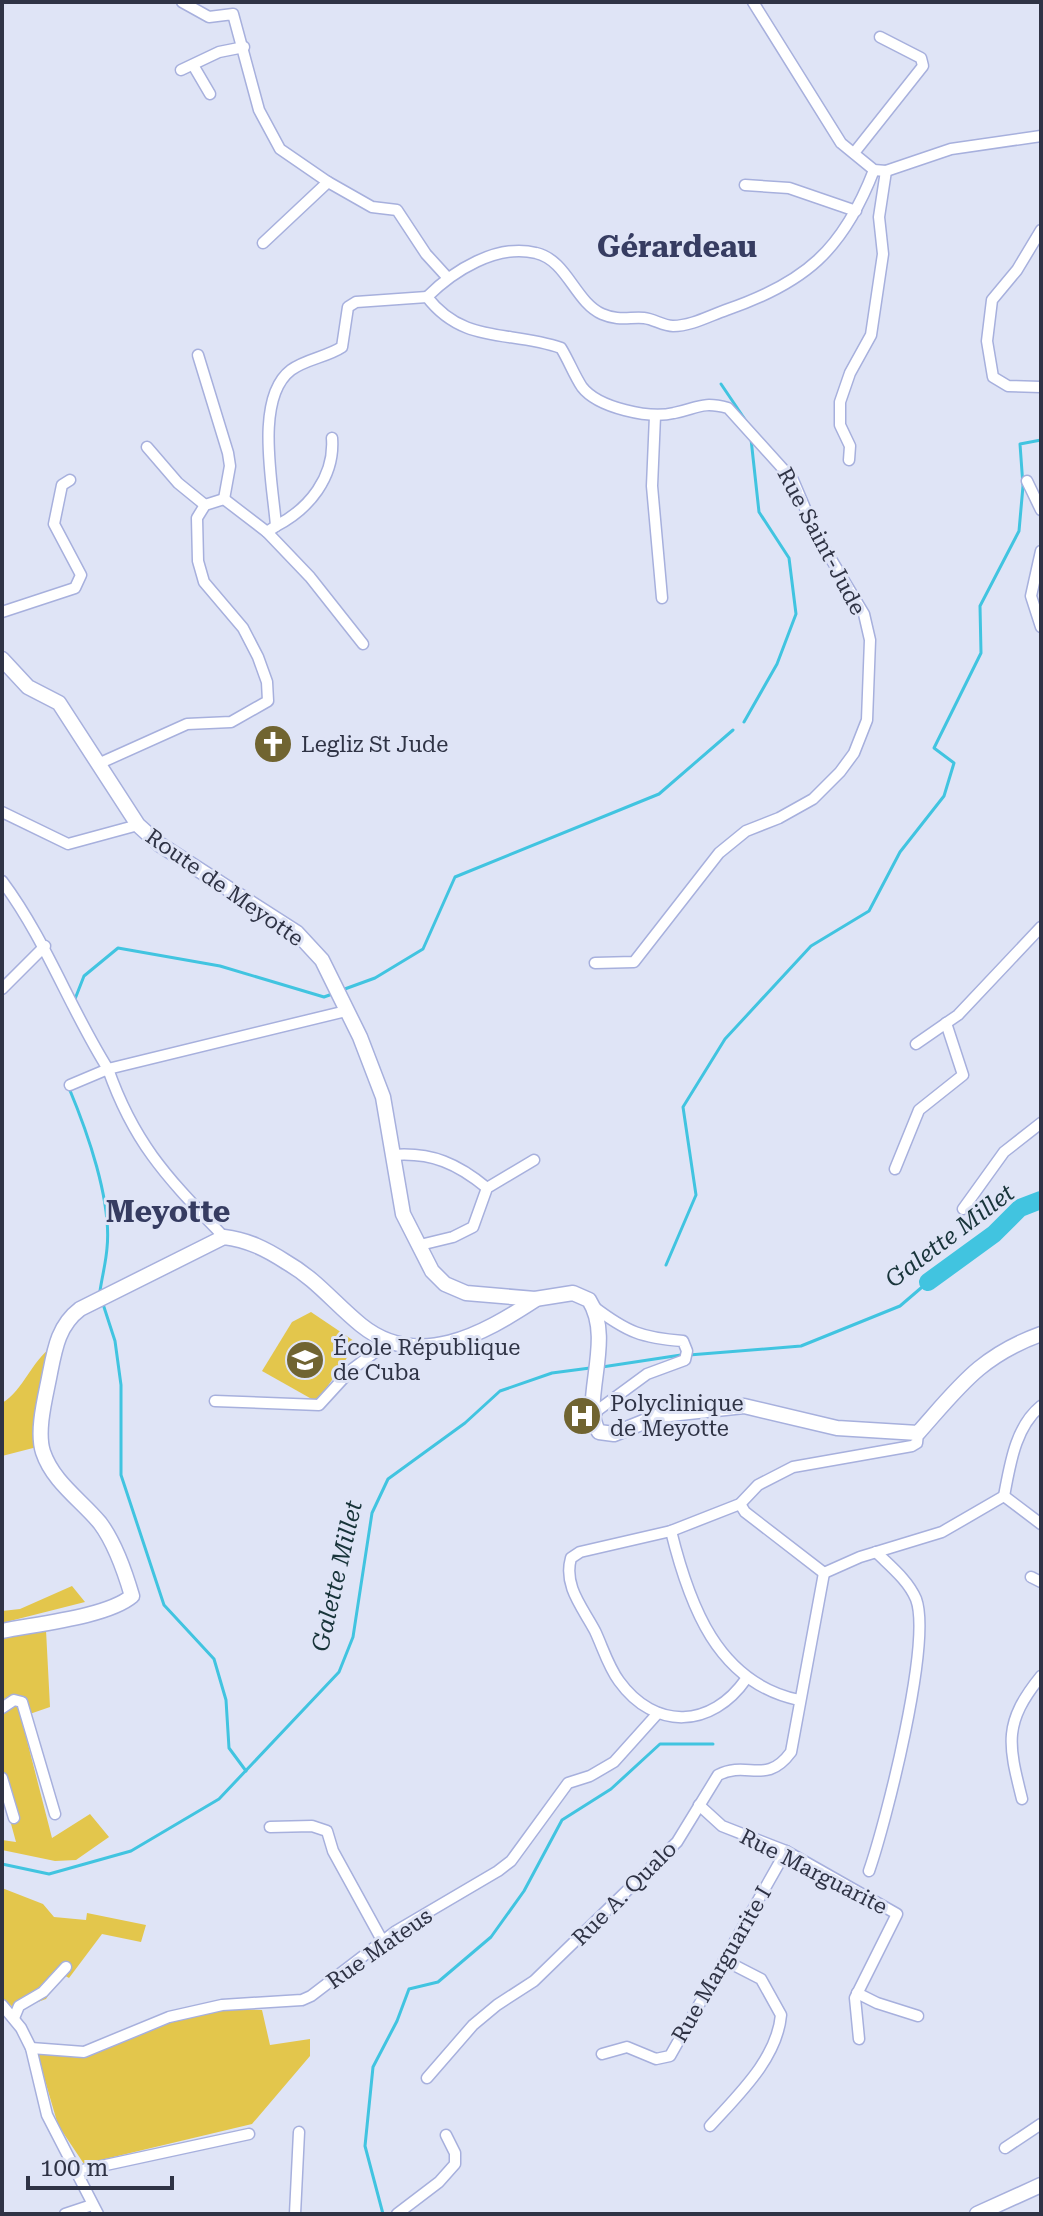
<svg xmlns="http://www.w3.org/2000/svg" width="1043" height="2216" viewBox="0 0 1043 2216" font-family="'Roboto Serif',serif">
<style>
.green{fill:#e3c64c}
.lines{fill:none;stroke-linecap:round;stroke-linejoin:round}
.stream{stroke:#41c4e0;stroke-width:3}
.river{stroke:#41c4e0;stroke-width:18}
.street-casing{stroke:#a7b0dd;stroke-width:13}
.secondary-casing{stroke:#a7b0dd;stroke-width:17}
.street{stroke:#fff;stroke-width:10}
.secondary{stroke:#fff;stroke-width:14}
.labels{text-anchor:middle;stroke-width:6;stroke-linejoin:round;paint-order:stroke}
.street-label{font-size:22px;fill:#2f3345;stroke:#dfe4f6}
.poi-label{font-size:22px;fill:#2f3345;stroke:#dfe4f6;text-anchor:start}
.water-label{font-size:24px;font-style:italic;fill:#18343a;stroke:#dfe4f6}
.district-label{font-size:30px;font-weight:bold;fill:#363c61;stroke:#dfe4f6}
</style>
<rect width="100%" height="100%" fill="#dfe4f6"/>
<g class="green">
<path d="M311 1312 357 1343 317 1402 262 1371 292 1322Z"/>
<path d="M53 1346 37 1447 2 1456V1403C24 1390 31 1361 53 1346Z"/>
<path d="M72 1586 85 1602 2 1623V1611L20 1609Z"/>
<path d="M46 1630 50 1707 21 1717 52 1838 90 1814 109 1837 76 1860 55 1861 2 1850V1840L16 1842 2 1791V1639Z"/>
<path d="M2 1888 43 1904 54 1917 86 1920 87 1913 146 1925 141 1942 102 1934 69 1978 62 1974 46 1999 16 2010 2 1997Z"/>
<path d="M224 2009 262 2010 270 2045 310 2039V2056L252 2124 84 2164 58 2125 37 2053 82 2058 181 2017Z"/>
</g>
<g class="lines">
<g class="stream">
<path d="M721 384 748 424"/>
<path d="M744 722 777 664 796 614 789 558 759 512 751 439"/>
<path d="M342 990 375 978 423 949 455 877 659 794 733 730"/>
<path d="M75 999 84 976 118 948 220 966 324 997 335 993"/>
<path d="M69 1088C87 1131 112 1201 107 1248 106 1262 102 1277 100 1291"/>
<path d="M666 1265 696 1195 683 1107 725 1039 811 946 869 911 900 852 944 796 954 763 934 748 981 653 980 606 1019 531 1023 486 1020 444 1041 440"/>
<path d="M103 1304 115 1341 121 1385V1475L164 1605 214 1659 226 1700 229 1748 246 1771"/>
<path d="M689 1355 801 1346 900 1306 928 1282"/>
<path d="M602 1367 681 1355"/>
<path d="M2 1864 49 1874 131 1851 219 1799 339 1672 353 1637 372 1513 388 1479 465 1423 500 1391 552 1373 590 1368"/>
<path d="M383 2214 365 2146 373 2067 397 2021 409 1989 438 1982 491 1937 524 1891 562 1820 611 1789 660 1744H713"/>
</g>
<path class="river" d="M928 1282 994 1234 1020 1208 1041 1200"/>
<g class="street-casing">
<g id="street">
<path d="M182 2 209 17 233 14 259 110 280 149 328 182"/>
<path d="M753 2 841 143 874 170 886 171 951 149 1041 136"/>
<path d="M193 65 210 94"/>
<path d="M181 70 219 52 244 47"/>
<path d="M854 153 923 66 921 58 880 37"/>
<path d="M745 185 789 188 856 211"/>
<path d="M1041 230 1017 270 992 300 987 341 993 377 1008 386 1041 387"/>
<path d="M263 243 328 182 372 207 397 210 426 254 447 277"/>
<path d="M427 297C453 271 497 243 536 253 567 260 575 302 602 314 618 321 629 317 644 318 654 319 663 326 673 326 691 326 709 316 726 310 805 283 843 250 874 170"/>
<path d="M198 355 228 453 230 466 224 499"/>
<path d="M655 416 652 486 662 598"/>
<path d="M147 447 178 483 205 505"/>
<path d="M849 460 850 446 840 425V402L850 373 871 335 883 254 879 217 886 171"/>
<path d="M1027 481 1041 510"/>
<path d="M276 526C309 509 335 477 332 438"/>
<path d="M267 532 310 577 363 644"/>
<path d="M1041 551 1031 596 1041 627"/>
<path d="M2 612 75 588 81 575 54 524 62 485 70 480"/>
<path d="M98 764 187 724 231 722 268 701 267 682 258 657 243 628 204 582 198 561 197 518 205 505 224 499 267 532 276 526C273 485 254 398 291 370 306 359 327 357 342 347L348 307 356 302 427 297C464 345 510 330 561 348 569 361 574 375 582 387 598 408 650 419 674 413 698 408 702 401 728 408L793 480 816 534 864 614 870 640 867 720 854 753 840 772 813 799 779 818 746 831 719 853 634 962 595 963"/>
<path d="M2 812 68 844 138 825"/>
<path d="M2 881C46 940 69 1007 108 1069L70 1085"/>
<path d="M2 989 45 946"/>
<path d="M916 1044 958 1015 1041 927"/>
<path d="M393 1155C432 1152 458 1164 487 1188"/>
<path d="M895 1169 919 1110 963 1075 946 1023"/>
<path d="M963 1209 1004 1152 1041 1123"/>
<path d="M224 1237C169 1179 135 1146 108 1069L346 1011"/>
<path d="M420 1245 453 1237 473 1227 487 1188 534 1160"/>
<path d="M215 1401 319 1405 351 1370 390 1341"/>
<path d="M594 1418 598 1410 647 1374 685 1360 687 1351 683 1341C642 1338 627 1332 594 1307"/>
<path d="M1004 1496C1010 1465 1015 1427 1041 1406"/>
<path d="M740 1504 745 1512 824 1573"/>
<path d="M671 1531C689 1604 717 1683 799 1700"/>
<path d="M824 1573 860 1557 942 1532 1004 1496 1041 1524"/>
<path d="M1031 1577 1041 1582"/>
<path d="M746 1679C712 1728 655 1731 619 1681 608 1666 603 1648 595 1631 583 1608 563 1586 571 1558L580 1552 671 1531 740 1504 758 1485 793 1467 912 1446 917 1443 918 1433"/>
<path d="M2 1708 14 1700 22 1702 55 1814"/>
<path d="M2 1778 14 1818"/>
<path d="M1022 1799C1008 1743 1003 1723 1041 1676"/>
<path d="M699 1805 722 1826 786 1851 897 1914 855 1998 859 2039"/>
<path d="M270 1827 312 1826 327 1831 333 1851 383 1942"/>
<path d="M869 1871C886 1822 932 1642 916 1599 908 1580 890 1566 876 1552"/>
<path d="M857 1993 877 2003 918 2016"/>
<path d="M2 2005 21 2028 31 2048 47 2115 98 2214"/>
<path d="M14 2018 19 2006 43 1992 66 1967"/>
<path d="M31 2048 84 2052 169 2017 222 2005 302 2000 311 1996 396 1931 498 1871 511 1861 568 1783 590 1776 614 1762 658 1713"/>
<path d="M602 2054 627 2047 656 2059 670 2056 786 1851"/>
<path d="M427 2078 473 2025 497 2005 534 1981 677 1842 718 1775C748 1760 766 1786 791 1752L824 1573"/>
<path d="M710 2126C738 2095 777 2059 781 2015L761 1979 724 1960"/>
<path d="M1005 2148 1041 2124"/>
<path d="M78 2171 249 2134"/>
<path d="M65 2214 92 2205"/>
<path d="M295 2214 299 2132"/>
<path d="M397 2214 439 2182 455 2164V2153L446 2135"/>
</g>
</g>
<g class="secondary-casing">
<g id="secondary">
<path d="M2 659 28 687 59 703 138 825 159 844 297 933 322 960 360 1037 383 1097 403 1214 432 1271 445 1284 466 1293 535 1299 573 1293 589 1300C615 1340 579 1404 599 1432L614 1434 661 1415 744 1406 837 1428 918 1433C959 1387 980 1356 1041 1334"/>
<path d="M2 1631C36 1624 107 1617 132 1596 125 1572 115 1543 100 1523 81 1500 53 1482 43 1452 36 1430 46 1395 50 1373 55 1347 59 1325 80 1309L224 1237C248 1240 266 1249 286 1262 316 1279 335 1304 361 1325 418 1371 483 1334 535 1300"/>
<path d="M977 2214 1041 2185"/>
</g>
</g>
<use href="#street" class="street"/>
<use href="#secondary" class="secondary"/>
</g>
<defs>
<g id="church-disc" transform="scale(2)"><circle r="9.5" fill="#706431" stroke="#dfe4f6"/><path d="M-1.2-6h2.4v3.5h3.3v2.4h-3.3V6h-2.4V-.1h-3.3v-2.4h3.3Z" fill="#fff"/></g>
<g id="school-disc" transform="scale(2)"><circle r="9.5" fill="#706431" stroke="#dfe4f6"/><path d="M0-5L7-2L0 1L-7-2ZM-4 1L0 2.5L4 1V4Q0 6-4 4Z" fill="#fff"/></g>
<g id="hospital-disc" transform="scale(2)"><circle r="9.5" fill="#706431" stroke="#dfe4f6"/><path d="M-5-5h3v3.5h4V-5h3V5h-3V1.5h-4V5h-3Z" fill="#fff"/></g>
</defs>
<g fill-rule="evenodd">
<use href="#church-disc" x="273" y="744"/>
<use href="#school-disc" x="305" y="1360"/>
<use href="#hospital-disc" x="582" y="1416"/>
</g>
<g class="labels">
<g class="street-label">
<text transform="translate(822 541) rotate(62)" y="8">Rue Saint-Jude</text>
<text transform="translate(225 887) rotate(35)" y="8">Route de Meyotte</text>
<text transform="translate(814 1871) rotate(27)" y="8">Rue Marguarite</text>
<text transform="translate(624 1893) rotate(-45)" y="8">Rue A. Qualo</text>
<text transform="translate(379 1948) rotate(-35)" y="8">Rue Mateus</text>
<text transform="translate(721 1964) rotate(-60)" y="8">Rue Marguarite I</text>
</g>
<g class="poi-label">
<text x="301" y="752">Legliz St Jude</text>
<text x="333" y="1355">École République<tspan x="333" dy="25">de Cuba</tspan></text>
<text x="610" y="1411">Polyclinique<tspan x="610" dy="25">de Meyotte</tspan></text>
</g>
<g class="water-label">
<text transform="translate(950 1236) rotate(-37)" y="8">Galette Millet</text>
<text transform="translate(337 1576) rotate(-77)" y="8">Galette Millet</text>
</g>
<g class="district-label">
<text x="677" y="257">Gérardeau</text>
<text x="168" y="1222">Meyotte</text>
</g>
</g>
<rect width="1043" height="2216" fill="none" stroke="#2f3345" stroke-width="8"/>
<path d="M28 2176v12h144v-12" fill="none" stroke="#2f3345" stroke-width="4"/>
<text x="40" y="2176" font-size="24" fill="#2f3345" stroke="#dfe4f6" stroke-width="6" paint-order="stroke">100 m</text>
</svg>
